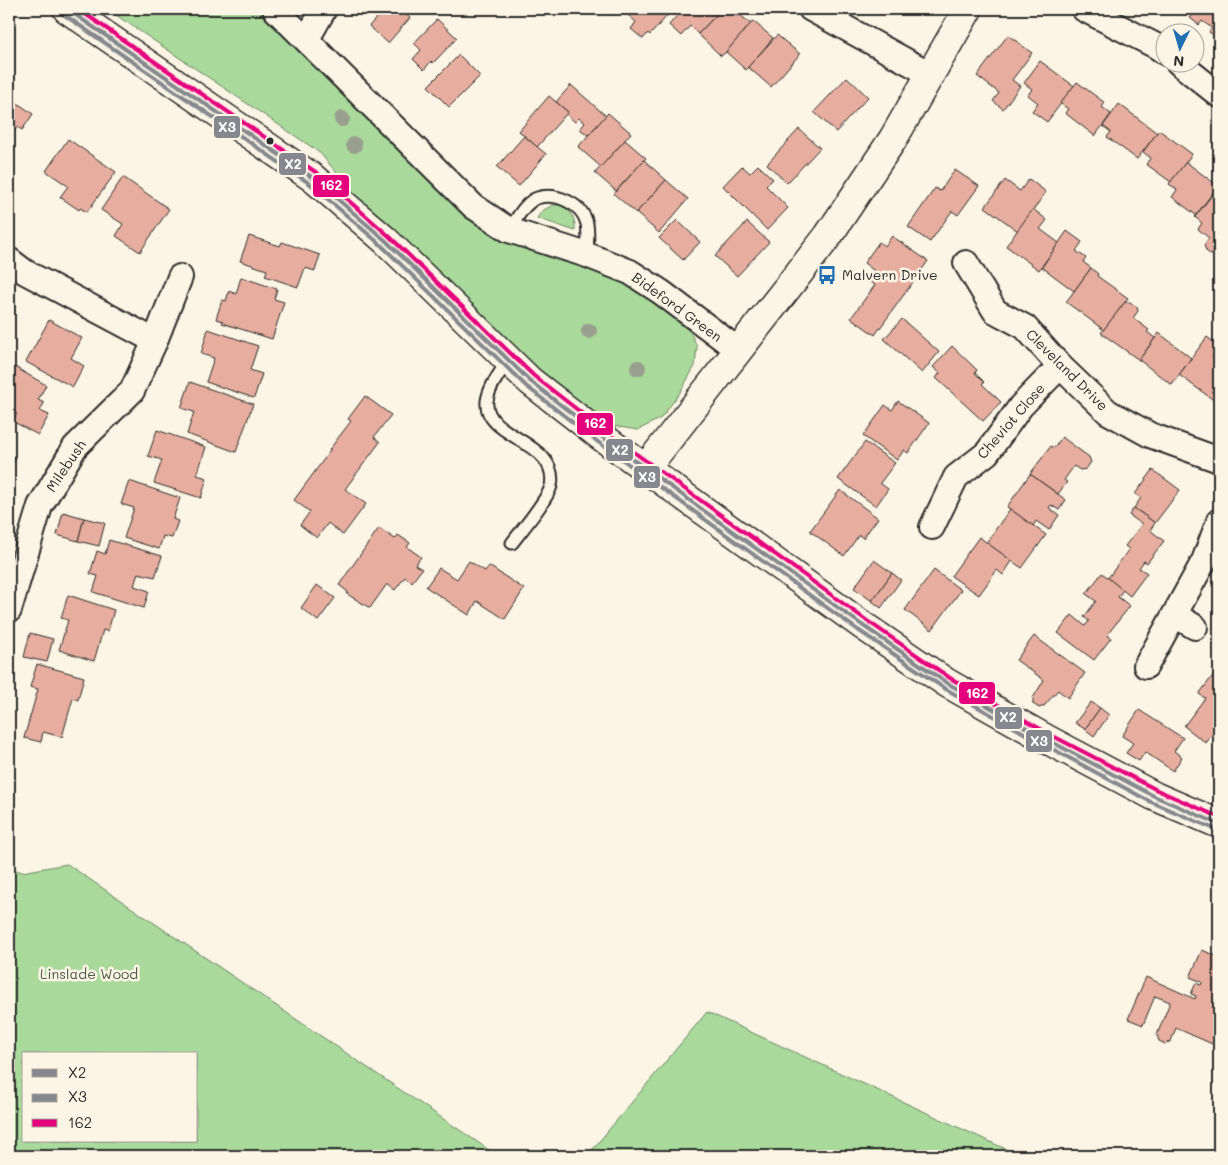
<svg xmlns="http://www.w3.org/2000/svg" width="1228" height="1165" viewBox="0 0 1228 1165" font-family="Mali,sans-serif">
<style>
.green{fill:#a9da9b;stroke:#6a8263;fill-rule:evenodd}
.building{fill:#e7ae9f;stroke:#2b2b2b}
.lines{fill:none;stroke-linecap:round;stroke-linejoin:round}
.lane-casing{stroke:#2b2b2b;stroke-width:15}
.street-casing{stroke:#2b2b2b;stroke-width:28}
.secondary-casing{stroke:#2b2b2b;stroke-width:31}
.lane{stroke:#fcf5e5;stroke-width:11}
.street{stroke:#fcf5e5;stroke-width:24}
.secondary{stroke:#fcf5e5;stroke-width:28}
.bus-1-casing{stroke:#fcf5e5;stroke-width:8}
.bus-2-casing{stroke:#fcf5e5;stroke-width:8}
.bus-3-casing{stroke:#fcf5e5;stroke-width:8}
.bus-1{stroke:#85898f;stroke-width:4}
.bus-2{stroke:#85898f;stroke-width:4}
.bus-3{stroke:#e5007d;stroke-width:4}
.tree{fill:#9a9e8e}
.bus-dot{fill:#2b2b2b;stroke:#fcf5e5;stroke-width:2}
.labels{text-anchor:middle;stroke-width:5;stroke-linejoin:round;paint-order:stroke}
.poi-label{font-size:14px;fill:#2b2b2b;stroke:#fcf5e5;text-anchor:start}
.street-label{font-size:14px;fill:#2b2b2b;stroke:#fcf5e5}
.park-label{font-size:14px;fill:#4a5747;stroke:#fcf5e5}
.line-badge{stroke:#fcf5e5;stroke-width:2}
.badge-label{font-size:14px;text-anchor:middle;font-weight:bold;fill:#fff}
</style>
<rect width="100%" height="100%" fill="#fcf5e5"/>
<filter id="ink" filterUnits="userSpaceOnUse"><feTurbulence type="fractalNoise" baseFrequency=".02" numOctaves="2"/><feDisplacementMap in="SourceGraphic" scale="10" xChannelSelector="R" yChannelSelector="G"/><feConvolveMatrix kernelMatrix="1 2 1 2 8 2 1 2 1" color-interpolation-filters="sRGB"/></filter>
<g filter="url(#ink)">
<g class="green">
<path d="M107 9H263L416 166 444 193 505 239 555 260 589 268 629 284 651 299 690 332 697 346 695 366 679 394 661 418 638 430 613 426 589 410 548 378 513 347 474 310 418 251 364 205 319 152Z"/>
<path d="M553 205C568 204 576 216 575 231L537 218 542 211Z"/>
<path d="M67 864 498 1156H9V868L22 872ZM24 1054H196V1141H24Z"/>
<path d="M707 1012 1021 1156H587Z"/>
</g>
<g class="building">
<path d="M385 9H400L410 18 388 43 369 26Z"/>
<path d="M608 9H619L614 15Z"/>
<path d="M634 9H673L650 35 648 33 643 39 631 29 636 22 628 15Z"/>
<path d="M683 9H722L698 34 690 26 681 36 669 25Z"/>
<path d="M722 9H733L751 24 726 52 721 56 698 34Z"/>
<path d="M1185 9H1219V39L1209 32 1212 28 1202 21 1199 25 1190 18 1193 15Z"/>
<path d="M437 19 457 38 433 63 431 61 424 70 413 59 421 50 414 43Z"/>
<path d="M753 21 773 38 746 70 726 52Z"/>
<path d="M777 35 800 54 771 87 748 67Z"/>
<path d="M1008 35 1032 53 1012 80 1020 86 1003 109 993 101 999 93 977 76Z"/>
<path d="M459 55 480 76 449 107 428 86Z"/>
<path d="M1040 61 1074 86 1047 122 1032 111 1038 103 1028 95 1032 89 1024 83Z"/>
<path d="M847 77 868 97 836 132 814 112Z"/>
<path d="M1077 82 1105 103 1102 107 1111 114 1095 136 1065 113 1068 109 1060 103Z"/>
<path d="M571 85 606 116 588 135 580 129 585 123 579 118 575 122 566 114 568 112 556 102Z"/>
<path d="M549 96 568 112 537 147 519 131Z"/>
<path d="M9 97 33 114 22 130 17 127 9 139Z"/>
<path d="M1119 104 1157 133 1137 159 1107 137 1111 132 1103 126Z"/>
<path d="M608 113 631 133 601 167 578 147Z"/>
<path d="M799 129 820 148 787 183 767 164Z"/>
<path d="M1159 130 1192 154 1171 182 1146 164 1151 158 1143 152Z"/>
<path d="M524 136 546 154 519 186 497 167Z"/>
<path d="M68 139 116 172 87 212 80 208 79 210 60 197 68 186 46 171Z"/>
<path d="M625 140 646 158 616 191 595 173Z"/>
<path d="M644 160 666 180 636 213 614 194Z"/>
<path d="M1186 162 1218 186 1196 215 1172 197 1177 190 1169 184Z"/>
<path d="M758 165 773 179 766 186 788 208 767 230 723 186 742 166 750 173Z"/>
<path d="M955 170 979 186 958 215 952 211 930 242 908 227 935 188 940 191Z"/>
<path d="M123 177 169 209 140 252 116 236 123 224 101 210Z"/>
<path d="M1029 179 1046 192 1018 231 985 207 1005 180 1020 191Z"/>
<path d="M666 180 688 199 659 233 636 213Z"/>
<path d="M1212 195 1219 200V250L1217 254 1211 255 1206 251 1204 245 1209 238 1198 229 1202 223 1195 217Z"/>
<path d="M1033 209 1047 220 1040 229 1059 243 1039 270 1006 246Z"/>
<path d="M677 220 700 242 683 260 659 238Z"/>
<path d="M747 222 769 242 737 276 715 256Z"/>
<path d="M1067 231 1082 242 1076 251 1086 258 1083 262 1091 268 1074 291 1042 267Z"/>
<path d="M249 236 280 246 282 242 320 255 315 271 305 268 298 287 265 276 267 270 240 261Z"/>
<path d="M892 236 928 261 875 335 851 318 875 285 870 282 877 273 864 263 879 242 885 246Z"/>
<path d="M1091 268 1098 274 1097 276 1128 298 1104 330 1066 302Z"/>
<path d="M241 277 277 289 274 299 284 302 272 339 222 323 223 321 216 319 222 300 226 301 229 291 236 294Z"/>
<path d="M1125 302H1130L1137 307 1138 311 1133 318 1149 330 1147 332 1155 338 1139 360 1101 333Z"/>
<path d="M902 319 939 352 922 373 884 339Z"/>
<path d="M49 320 82 338 71 358 84 366 73 387 26 362Z"/>
<path d="M208 329 258 346 250 370 262 374 254 398 206 382 214 358 201 354Z"/>
<path d="M1159 333 1191 358 1172 385 1139 360Z"/>
<path d="M1207 337 1219 346 1212 357 1219 363V404L1179 375Z"/>
<path d="M952 346 977 370 975 373 984 382 982 384 1001 402 983 421 936 378 940 373 933 367Z"/>
<path d="M13 366 46 385 38 400 44 403 40 411 49 415 38 435 12 421 17 414 9 409V374Z"/>
<path d="M190 382 253 404 236 452 187 434 194 412 181 408Z"/>
<path d="M365 396 391 415 374 437 380 442 345 489 366 504 343 535 328 523 317 538 300 525 310 512 294 500 330 451 329 450 351 421 348 419Z"/>
<path d="M898 401 929 423 908 453 904 450 897 460 863 436 885 405 892 410Z"/>
<path d="M157 430 206 447 197 475 207 478 201 498 154 483 162 460 148 456Z"/>
<path d="M1062 437 1089 457 1091 462 1086 469 1080 470 1074 466 1064 480 1067 482 1058 494 1030 474 1051 446 1054 448Z"/>
<path d="M865 442 895 463 880 483 888 489 876 506 838 479Z"/>
<path d="M9 453 16 458 9 471Z"/>
<path d="M1153 470 1180 490 1155 523 1134 508 1141 498 1135 494Z"/>
<path d="M1030 474 1066 500 1059 510 1051 505 1049 508 1059 515 1049 530 1036 521 1033 526 1007 507Z"/>
<path d="M129 481 180 498 173 519 178 521 172 538 163 536 159 549 124 538 134 508 121 504Z"/>
<path d="M840 490 878 518 863 538 859 535 844 556 810 531Z"/>
<path d="M1134 508 1155 523 1150 530 1164 541 1147 563 1144 561 1139 568 1147 573 1130 596 1108 578 1129 549 1125 546 1142 524 1129 515Z"/>
<path d="M1010 509 1046 535 1022 568 986 543Z"/>
<path d="M63 512 84 518 78 541 57 535Z"/>
<path d="M84 518 105 523 99 546 78 541Z"/>
<path d="M379 528 395 539 398 535 410 543 407 547 421 557 415 565 422 569 412 582 405 577 395 590 387 584 370 608 347 594 348 592 339 585Z"/>
<path d="M979 537 1012 561 1003 575 997 570 979 595 951 576Z"/>
<path d="M109 540 162 556 155 577 138 573 134 586 149 591 144 608 93 592 98 576 90 574 97 551 105 554Z"/>
<path d="M874 560 892 573 872 601 854 588Z"/>
<path d="M469 561 485 571 489 566 524 589 505 619 477 601 469 615 426 587 439 568 457 579Z"/>
<path d="M934 570 961 590 932 630 905 610Z"/>
<path d="M892 573 901 580 881 608 872 601Z"/>
<path d="M1102 573 1123 590 1118 597 1130 606 1107 635 1111 638 1094 660 1058 633 1072 615 1085 626 1089 621 1084 617 1096 601 1086 594Z"/>
<path d="M317 585 335 598 318 621 301 608Z"/>
<path d="M68 595 114 610 108 631 103 630 94 661 59 650 68 620 61 618Z"/>
<path d="M30 633 53 639 47 662 24 657Z"/>
<path d="M1034 636 1085 673 1068 698 1058 690 1044 706 1039 708 1033 704V698L1044 680 1016 660Z"/>
<path d="M37 664 84 677 78 700 73 698 62 737 43 732 41 742 24 738 38 689 30 687Z"/>
<path d="M1215 673 1219 676V725L1206 743 1184 726 1205 698 1199 694Z"/>
<path d="M1091 702 1100 708 1085 729 1075 723Z"/>
<path d="M1100 708 1109 715 1094 736 1085 729Z"/>
<path d="M1139 710 1183 738 1174 751 1182 757 1173 771 1145 752 1139 761 1126 753 1133 743 1122 736Z"/>
<path d="M1202 950 1219 957V1047L1176 1028 1171 1041 1165 1044 1159 1041 1157 1035 1170 1002 1155 996 1143 1025 1128 1019 1146 977 1195 999 1196 996 1191 994 1196 983 1201 985 1202 982 1190 977Z"/>
</g>
<g class="lines">
<g class="lane-casing">
<g id="lane">
<path d="M509 230C516 220 525 202 537 198 556 192 583 204 587 224 589 234 587 245 587 255"/>
<path d="M508 360C501 372 489 386 487 401 483 438 560 441 551 486 548 499 521 531 512 543"/>
</g>
</g>
<g class="street-casing">
<g id="street">
<path d="M275 9 473 206 509 230 587 255 630 272 661 292 738 350"/>
<path d="M811 9 930 74"/>
<path d="M1084 9 1156 46 1166 53"/>
<path d="M307 39 324 9"/>
<path d="M1178 62 1219 95"/>
<path d="M9 260 25 272 155 341 132 391 75 447 40 506 9 610"/>
<path d="M966 263 995 311 1025 327 1060 366 1108 412 1150 435 1219 460"/>
<path d="M155 341 180 277"/>
<path d="M932 527 956 477 987 453 1021 406 1060 366"/>
<path d="M1175 615 1195 627"/>
<path d="M1146 666 1204 561 1219 521"/>
</g>
</g>
<g class="secondary-casing">
<g id="secondary">
<path d="M67 9 313 178 385 240 530 381 602 437 862 625 947 683 1050 741 1154 796 1219 824"/>
<path d="M645 469 828 236 893 139 968 9"/>
</g>
</g>
<use href="#lane" class="lane"/>
<use href="#street" class="street"/>
<use href="#secondary" class="secondary"/>
<g class="bus-1-casing">
<path id="bus-1" d="M67 9 313 178 385 240 530 381 602 437 862 625 947 683 1050 741 1154 796 1219 824"/>
</g>
<g class="bus-2-casing">
<path id="bus-2" d="M63 14 309 183 381 245 526 386 598 442 858 630 944 688 1047 746 1151 802 1217 830"/>
</g>
<g class="bus-3-casing">
<path id="bus-3" d="M78 9 317 173 389 236 534 376 606 432 866 620 950 678 1053 736 1157 790 1219 817"/>
</g>
<use href="#bus-1" class="bus-1"/>
<use href="#bus-2" class="bus-2"/>
<use href="#bus-3" class="bus-3"/>
</g>
<g class="tree">
<circle cx="342" cy="119" r="8"/>
<circle cx="354" cy="145" r="8"/>
<circle cx="589" cy="331" r="8"/>
<circle cx="638" cy="368" r="8"/>
</g>
</g>
<defs>
<g id="bus-bare" transform="scale(1.5)"><path d="M-5-6H5V4H4V6H2V4H-2V6H-4V4H-5ZM-3.5-4V0h7V-4ZM-3.5 1.2v1.5H-2V1.2ZM2 1.2v1.5H3.5V1.2Z" fill="#1f6fb2" stroke="#fcf5e5" stroke-width="2.5" paint-order="stroke"/></g>
</defs>
<g fill-rule="evenodd">
<use href="#bus-bare" x="827" y="275"/>
</g>
<circle class="bus-dot" cx="270" cy="141" r="4.5"/>
<g class="labels">
<g class="poi-label">
<text x="842" y="280">Malvern Drive</text>
</g>
<g class="street-label">
<text transform="translate(677 307) rotate(36)" y="5">Bideford Green</text>
<text transform="translate(1067 370) rotate(45)" y="5">Cleveland Drive</text>
<text transform="translate(1011 421) rotate(-49)" y="5">Cheviot Close</text>
<text transform="translate(66 466) rotate(-56)" y="5">Milebush</text>
</g>
<g class="park-label">
<text x="89" y="979">Linslade Wood</text>
</g>
</g>
<g class="line-badge">
<rect x="213" y="115" width="28" height="24" rx="5" fill="#85898f"/>
<rect x="278" y="152" width="29" height="24" rx="5" fill="#85898f"/>
<rect x="312" y="174" width="38" height="24" rx="5" fill="#e5007d"/>
<rect x="576" y="412" width="38" height="24" rx="5" fill="#e5007d"/>
<rect x="605" y="438" width="29" height="24" rx="5" fill="#85898f"/>
<rect x="633" y="465" width="28" height="24" rx="5" fill="#85898f"/>
<rect x="958" y="681" width="38" height="24" rx="5" fill="#e5007d"/>
<rect x="994" y="706" width="29" height="24" rx="5" fill="#85898f"/>
<rect x="1025" y="729" width="28" height="24" rx="5" fill="#85898f"/>
</g>
<g class="badge-label">
<text x="227" y="132">X3</text>
<text x="293" y="169">X2</text>
<text x="331" y="190">162</text>
<text x="595" y="428">162</text>
<text x="620" y="455">X2</text>
<text x="647" y="482">X3</text>
<text x="977" y="698">162</text>
<text x="1008" y="722">X2</text>
<text x="1039" y="746">X3</text>
</g>
<rect width="1228" height="1165" fill="none" stroke="#fcf5e5" stroke-width="30"/>
<rect x="15" y="15" width="1198" height="1135" fill="none" stroke="#2b2b2b" stroke-width="2" filter="url(#ink)"/>
<rect x="22" y="1052" width="175" height="90" fill="#fcf5e5" stroke="#a8a49b"/>
<rect x="32" y="1069" width="25" height="8" fill="#85898f" stroke="#a8a49b"/>
<text x="68" y="1078" font-size="15" fill="#2b2b2b">X2</text>
<rect x="32" y="1094" width="25" height="8" fill="#85898f" stroke="#a8a49b"/>
<text x="68" y="1102" font-size="15" fill="#2b2b2b">X3</text>
<rect x="32" y="1119" width="25" height="8" fill="#e5007d" stroke="#a8a49b"/>
<text x="68" y="1128" font-size="15" fill="#2b2b2b">162</text>
<g transform="translate(1180 48) rotate(185)"><circle r="24" fill="#fcf5e5" stroke="#a8a49b"/>
<path d="M0-4L9 19L0 12L-9 19Z" fill="#1f6fb2"/>
<text y="-8" font-size="14" font-weight="bold" text-anchor="middle" fill="#2b2b2b">N</text>
</g>
</svg>
